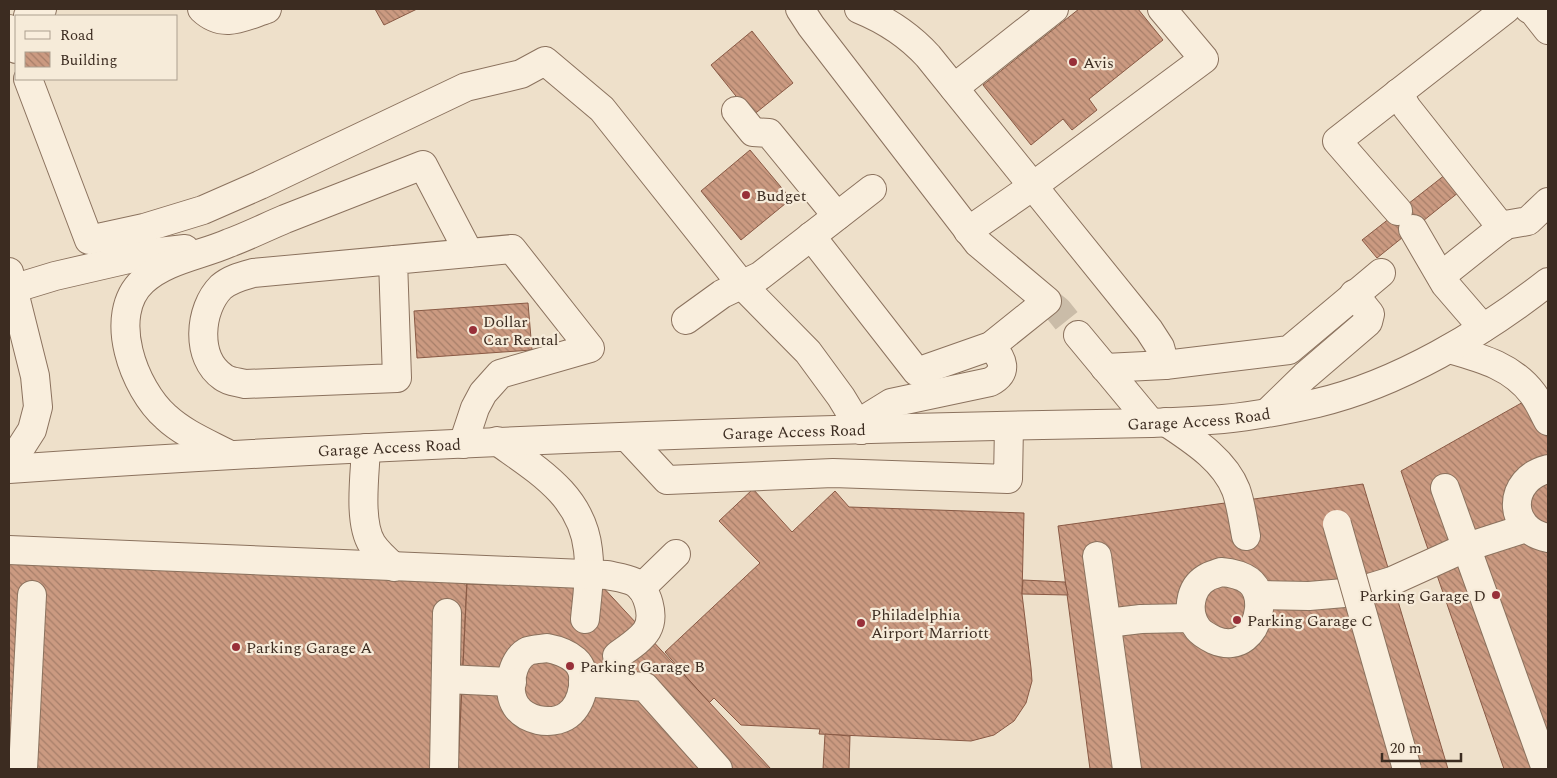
<svg xmlns="http://www.w3.org/2000/svg" width="1557" height="778" viewBox="0 0 1557 778" font-family="Spectral,serif">
<style>
.building{fill:url(#building-back-hatch);stroke:#895a45}
.lines{fill:none;stroke-linecap:round;stroke-linejoin:round}
.minor-tunnel{stroke:#cabca8;stroke-width:28;stroke-dasharray:28 14;stroke-linecap:butt}
.minor-casing{stroke:#8b725e;stroke-width:30}
.minor{stroke:#f9eedd;stroke-width:28}
.minor-bridge-casing{stroke:#8b725e;stroke-width:30;stroke-linecap:butt}
.minor-bridge{stroke:#f9eedd;stroke-width:28}
.poi-dot{fill:#983039;stroke:#f6ebd9;stroke-width:2}
.labels{text-anchor:middle;stroke-width:4.5;stroke-linejoin:round;paint-order:stroke}
.poi-label{font-size:16px;fill:#3c2c21;stroke:#f6ebd9;text-anchor:start}
.street-label{font-size:16px;fill:#3c2c21;stroke:#f6ebd9}
</style>
<defs>
<pattern id="building-back-hatch" width="6" height="6" patternUnits="userSpaceOnUse" patternTransform="scale(1.25)"><rect width="6" height="6" fill="#cb9a81"/><path d="M-1 5l2 2M0 0l6 6M5-1l2 2" fill="none" stroke="#a67e69"/></pattern>
</defs>
<rect width="100%" height="100%" fill="#eee0ca"/>
<g class="building">
<path d="M375 9H417L384 25Z"/>
<path d="M1079 9H1138L1163 40 1089 99 1097 110 1072 130 1063 119 1031 145 983 85Z"/>
<path d="M752 31 793 83 752 116 711 65Z"/>
<path d="M750 150 791 199 741 240 701 191Z"/>
<path d="M1450 171 1464 188 1377 258 1362 240Z"/>
<path d="M528 303 532 350 417 358 414 311Z"/>
<path d="M1548 388V769H1504L1401 471Z"/>
<path d="M1363 484 1448 769H1090L1058 526Z"/>
<path d="M753 489 792 532 835 491 849 507 1024 513 1022 594 1031 668 1032 681 1026 703 1014 721 994 735 971 741 819 734 820 729 741 725 714 698 709 703 665 652 760 563 719 521Z"/>
<path d="M9 557 467 578 458 769H9Z"/>
<path d="M497 579 600 584 771 769H458L467 584 497 585Z"/>
<path d="M1023 580 1065 582 1068 595 1022 594Z"/>
<path d="M825 734 850 736 849 769H823Z"/>
</g>
<g class="lines">
<path class="minor-tunnel" d="M1047 301 1058 310 1078 335"/>
<g class="minor-casing">
<g id="minor">
<path d="M202 9C223 29 243 17 267 9"/>
<path d="M800 9 811 26 978 243 1047 301 991 346 917 372 811 236"/>
<path d="M859 9C886 20 908 34 928 56L1149 330 1160 347 1165 365"/>
<path d="M1529 9 1533 11 1548 30"/>
<path d="M28 16 42 9"/>
<path d="M9 29 16 49"/>
<path d="M28 79 89 240 144 228 203 210 260 185 466 87 521 74 545 61 602 109 742 285 808 352 841 397 861 430"/>
<path d="M954 88 1054 9"/>
<path d="M1398 93 1407 108 1502 228"/>
<path d="M736 111 753 132 769 133 837 216"/>
<path d="M1398 211 1337 141 1506 9"/>
<path d="M1413 229 1445 284 1483 328"/>
<path d="M968 231 1033 186 1204 59 1162 9"/>
<path d="M393 260 397 378 245 384C238 382 229 382 223 377 195 358 199 309 221 287 230 279 242 276 253 273L512 249 590 348 500 374 483 393 475 408 463 444"/>
<path d="M9 272 35 376 38 407 32 430 9 466"/>
<path d="M1441 276 1505 225 1528 221 1548 202"/>
<path d="M9 290 55 276 159 252 185 249"/>
<path d="M686 320 722 294 760 276 872 189"/>
<path d="M1078 335 1151 423"/>
<path d="M1449 349C1481 358 1512 366 1533 394 1539 402 1543 412 1548 421"/>
<path d="M1105 368 1165 365 1289 350 1381 273"/>
<path d="M1268 412 1305 376 1368 322 1370 314 1354 294"/>
<path d="M1166 422C1191 439 1224 459 1236 490 1241 504 1243 521 1246 536"/>
<path d="M861 430 870 416 891 403 990 382C1009 372 1003 359 991 346"/>
<path d="M627 437 667 480 833 473 1008 479 1009 426"/>
<path d="M497 441C537 470 582 495 588 550 591 573 587 597 585 619"/>
<path d="M366 448C365 474 358 522 372 544 378 553 386 560 394 567"/>
<path d="M228 454C207 443 183 433 166 417 134 389 106 315 143 281 165 260 202 255 229 243 248 236 266 227 285 219 331 201 377 183 423 165L469 253"/>
<path id="s1" d="M9 469C389 443 770 429 1151 423 1175 422 1199 421 1223 419 1254 416 1286 410 1317 403 1398 384 1483 333 1548 282"/>
<path d="M1548 469C1507 479 1506 530 1548 538"/>
<path d="M1445 488 1546 769"/>
<path d="M9 550 607 575C616 577 626 578 634 582 648 590 655 616 647 630 641 640 626 649 617 656"/>
<path d="M1097 556 1127 769"/>
<path d="M1221 572C1244 574 1261 582 1259 609 1256 633 1239 651 1214 640 1208 637 1202 634 1198 629 1186 614 1189 588 1206 578 1210 575 1216 574 1221 572Z"/>
<path d="M641 588 676 554"/>
<path d="M1259 595 1309 596 1356 592 1392 581 1467 547 1526 528"/>
<path d="M1107 623 1141 619 1192 618"/>
<path d="M547 648C558 650 567 653 575 660 590 673 583 704 568 715 560 721 548 722 538 720 530 718 521 714 516 706 506 691 511 659 528 651 534 649 542 649 547 648Z"/>
<path d="M446 679 512 682"/>
<path d="M583 682 645 687 718 769"/>
<path d="M23 769 32 595"/>
<path d="M444 769 447 613"/>
</g>
</g>
<use href="#minor" class="minor"/>
<g class="minor-bridge-casing">
<path id="minor-bridge" d="M1337 524 1407 769"/>
</g>
<use href="#minor-bridge" class="minor-bridge"/>
</g>
<g class="poi-dot">
<circle cx="1073" cy="62" r="5"/>
<circle cx="746" cy="195" r="5"/>
<circle cx="473" cy="330" r="5"/>
<circle cx="1496" cy="595" r="5"/>
<circle cx="1237" cy="620" r="5"/>
<circle cx="861" cy="623" r="5"/>
<circle cx="236" cy="647" r="5"/>
<circle cx="570" cy="666" r="5"/>
</g>
<g class="labels">
<g class="poi-label">
<text x="1083" y="68">Avis</text>
<text x="756" y="201">Budget</text>
<text x="483" y="327">Dollar<tspan x="483" dy="18">Car Rental</tspan></text>
<text x="1486" y="601" text-anchor="end">Parking Garage D</text>
<text x="871" y="620">Philadelphia<tspan x="871" dy="18">Airport Marriott</tspan></text>
<text x="1247" y="626">Parking Garage C</text>
<text x="246" y="653">Parking Garage A</text>
<text x="580" y="672">Parking Garage B</text>
</g>
<g class="street-label">
<text dy="6" stroke="none"><textPath href="#s1" startOffset="1191">Garage Access Road</textPath></text>
<text dy="6" stroke="none"><textPath href="#s1" startOffset="786">Garage Access Road</textPath></text>
<text dy="6" stroke="none"><textPath href="#s1" startOffset="381">Garage Access Road</textPath></text>
</g>
</g>
<rect width="1557" height="778" fill="none" stroke="#3c2c21" stroke-width="20"/>
<rect x="15" y="15" width="162" height="65" fill="#f6ebd9" stroke="#ac9f8f"/>
<rect x="25" y="31" width="25" height="8" fill="#f9eedd" stroke="#ac9f8f"/>
<text x="60" y="40" font-size="15" fill="#3c2c21">Road</text>
<rect x="25" y="52" width="25" height="15" fill="url(#building-back-hatch)" stroke="#ac9f8f"/>
<text x="60" y="65" font-size="15" fill="#3c2c21">Building</text>
<path d="M1382 753v8h79v-8" fill="none" stroke="#3c2c21" stroke-width="2.5"/>
<text x="1390" y="753" font-size="15" fill="#3c2c21" stroke="#f6ebd9" stroke-width="4" paint-order="stroke">20 m</text>
</svg>
